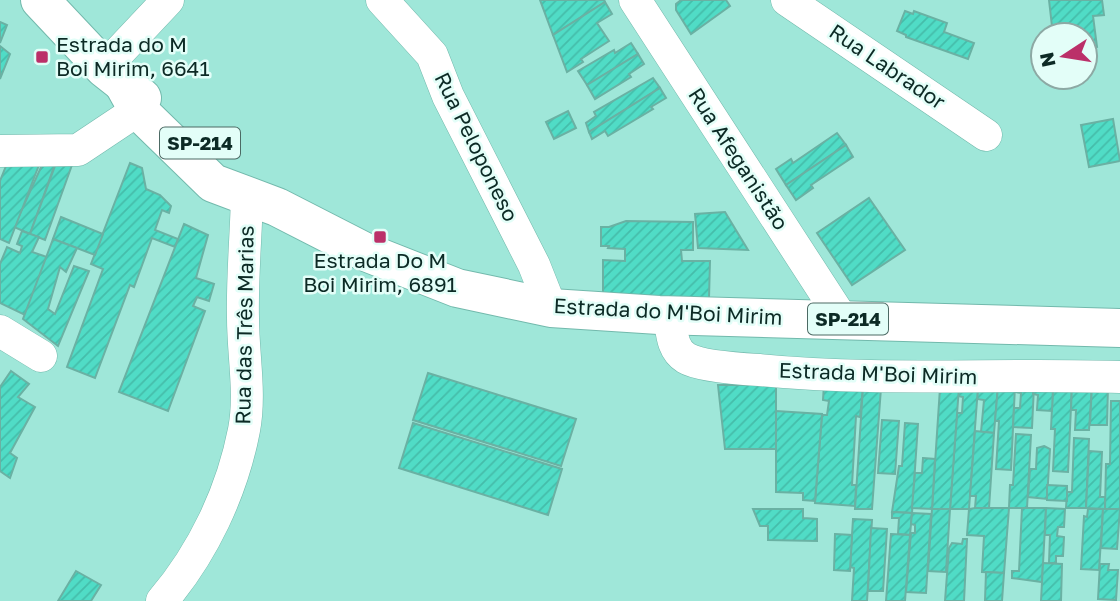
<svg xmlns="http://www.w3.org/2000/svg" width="1120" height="601" viewBox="0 0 1120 601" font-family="'Golos Text',sans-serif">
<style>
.building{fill:url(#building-hatch);stroke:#6ab1a3;stroke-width:2}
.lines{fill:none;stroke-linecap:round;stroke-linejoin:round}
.minor-casing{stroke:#72b9ac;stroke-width:33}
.major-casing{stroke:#72b9ac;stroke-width:40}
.minor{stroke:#fff;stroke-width:32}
.major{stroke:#fff;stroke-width:38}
.poi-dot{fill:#bb3069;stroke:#e3fef8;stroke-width:2.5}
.labels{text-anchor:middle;stroke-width:5;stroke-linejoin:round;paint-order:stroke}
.shield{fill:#e3fef8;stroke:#4c6a64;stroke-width:2}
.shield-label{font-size:19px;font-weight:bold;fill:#0c2a25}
.poi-label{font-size:21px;fill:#0c2a25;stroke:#e3fef8;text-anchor:start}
.street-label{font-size:21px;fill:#0c2a25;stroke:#e3fef8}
</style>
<defs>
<pattern id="building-hatch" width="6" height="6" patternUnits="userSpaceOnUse" patternTransform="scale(1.75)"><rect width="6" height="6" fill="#50dcc6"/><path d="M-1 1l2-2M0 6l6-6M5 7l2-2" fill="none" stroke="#45bdaa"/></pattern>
</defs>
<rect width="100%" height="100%" fill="#9fe7d9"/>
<g class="building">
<path d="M540 0H604L605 2 553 35Z"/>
<path d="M681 0H726L730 6 691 34 676 10V4Z"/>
<path d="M1049 0H1102L1104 15 1093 16 1097 47 1085 49V35H1053Z"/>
<path d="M605 2 612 14 597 23 609 41 581 59 583 62 567 72 553 35Z"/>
<path d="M905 11 913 14 914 11 947 23 944 32 974 43 968 59 906 37V35L897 31Z"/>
<path d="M0 22 7 25 0 43Z"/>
<path d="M631 43 638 54 587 85 578 71 614 50 615 53Z"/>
<path d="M0 46 10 54 0 79Z"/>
<path d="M638 54 644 64 629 74 631 77 595 99 587 85Z"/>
<path d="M653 78 660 88 589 132 586 123 596 116 594 112Z"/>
<path d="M660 88 666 98 651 107 653 109 608 136 605 131 592 139 589 132Z"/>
<path d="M568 111 576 128 554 139 546 122Z"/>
<path d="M1113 119 1120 161 1089 167 1081 125Z"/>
<path d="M837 133 846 145 786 185 776 169 791 159 793 163Z"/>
<path d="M846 145 853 157 811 185 813 188 796 200 786 185Z"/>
<path d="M130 163 142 168 146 189 160 195 171 206 169 213 162 210 155 230 178 239 175 247 152 238 134 287 130 285 95 378 67 367 103 269 91 264Z"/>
<path d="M55 164 30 234 14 227 42 165Z"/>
<path d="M39 165 9 243 0 239V181L6 166Z"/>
<path d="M72 165 45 240 30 234 55 166Z"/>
<path d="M869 198 905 250 852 285 817 233Z"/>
<path d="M725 212 748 250 698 248 695 214Z"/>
<path d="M61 217 103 234 95 255 53 239Z"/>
<path d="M626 221 693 222V250H681L682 261H710L709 298 603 296V260L625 261V249L608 248 609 246H601V227H609Z"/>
<path d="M184 224 208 235 196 278 214 284 209 301 197 297 193 306 205 311 168 411 119 392Z"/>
<path d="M22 231 39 237 32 252 47 257 25 315 0 303V264L7 247 20 253 22 246 17 244Z"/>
<path d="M53 239 77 248 66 272 60 267 48 309 55 314 74 266 89 271 58 346 23 319Z"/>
<path d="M11 371 29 384 18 397 35 407 10 453 17 458 10 478 0 471V387Z"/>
<path d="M428 373 576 419 561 466 413 420Z"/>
<path d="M824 384 863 387 860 417 856 416 852 485H856L855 506 815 503 822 415H827L829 401 823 400Z"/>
<path d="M718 385H776V449H725Z"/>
<path d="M1072 385 1068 472 1053 471 1055 429H1051L1053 386Z"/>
<path d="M1072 385H1092L1089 430H1075L1076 410H1071Z"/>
<path d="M1092 385H1108L1107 425H1090Z"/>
<path d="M998 386 994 433 981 432 984 400 977 399 978 387Z"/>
<path d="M998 386H1015L1011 470 996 469 999 421H995Z"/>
<path d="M1015 386H1034L1032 428 1013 427 1014 408H1020L1021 393 1015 392Z"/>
<path d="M1034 386H1053L1052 411 1037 410 1038 395 1033 394Z"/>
<path d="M863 387 881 388 872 509H855Z"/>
<path d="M959 387H978L969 509H950L957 413H962L963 397 958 396Z"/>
<path d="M959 387 950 509H932L940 388Z"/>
<path d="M1111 401H1120V509H1105L1106 464H1110Z"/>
<path d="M776 411 822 414 815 501 803 500V493L776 492Z"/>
<path d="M882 420 899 421 895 474 878 473Z"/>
<path d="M413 423 562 469 548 515 399 468Z"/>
<path d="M905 423 918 424 912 513 892 512 899 466H902Z"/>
<path d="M975 431 994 433 989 508H975L976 496H970Z"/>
<path d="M1016 434 1031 435 1027 508H1009L1010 485H1013Z"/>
<path d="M1074 438 1089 439 1086 508H1066L1067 492H1072Z"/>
<path d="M1044 446 1050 449 1047 499 1028 497 1030 469H1036L1037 448Z"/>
<path d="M1089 451 1102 452 1100 497H1105V509L1086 508Z"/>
<path d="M923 458 935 459 932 509 912 508 915 473H922Z"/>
<path d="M1047 485 1067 486V501L1047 500Z"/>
<path d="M975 508H1009L1004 573 982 572 984 536 967 535 969 509Z"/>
<path d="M1022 508H1046L1042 582 1012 578V571H1019Z"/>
<path d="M1046 508 1065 509 1064 527H1058L1057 536 1064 537 1063 556H1056V563H1049L1050 535H1045Z"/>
<path d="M753 509H803V518L817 519V541L768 540V526H760Z"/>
<path d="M932 509H950L946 572 928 571Z"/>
<path d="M1088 509H1103L1099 570 1081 569 1084 516 1087 517Z"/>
<path d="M1103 509H1120L1117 549 1101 548Z"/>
<path d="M892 512 912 513 910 535 898 534 899 518H892Z"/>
<path d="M912 513 931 514 926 593 906 592 911 533H915V525L911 524Z"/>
<path d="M853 519 872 520 867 601H852L854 568 850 567Z"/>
<path d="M871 528 887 529 883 591H868Z"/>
<path d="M835 534 852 535 850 571 834 570Z"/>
<path d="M891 534 910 535 905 601H886Z"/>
<path d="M963 539H967L964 601H945L949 548 952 543 962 544Z"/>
<path d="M1043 563 1062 564 1061 601H1041Z"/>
<path d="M1100 564H1109L1108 570H1118L1116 600 1098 599Z"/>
<path d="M76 571 101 585 91 601H58Z"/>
<path d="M986 572 1004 573 1002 601H985Z"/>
</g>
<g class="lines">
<g class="minor-casing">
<g id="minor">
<path d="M382 0 432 55 448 96 534 265 551 308"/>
<path d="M635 0 842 319"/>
<path d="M787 0 986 135"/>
<path d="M104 68 168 0"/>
<path d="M0 151 78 150 138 110"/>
<path d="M669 315C672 330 671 349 686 358 699 366 742 369 759 370 879 382 1000 373 1120 377"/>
<path d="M0 331 41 356"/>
<path d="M162 601C203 553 232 492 244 430 251 394 243 355 243 318 242 278 246 237 247 196"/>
</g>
</g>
<g class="major-casing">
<g id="major">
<path d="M40 0 104 68 142 98"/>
<path d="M122 81 138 110 213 183 277 207 363 251 457 288 551 308 659 315 1120 328"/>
</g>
</g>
<use href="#minor" class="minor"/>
<use href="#major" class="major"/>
</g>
<g class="poi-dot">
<rect x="35" y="50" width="14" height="14" rx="3.5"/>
<rect x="373" y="230" width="14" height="14" rx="3.5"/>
</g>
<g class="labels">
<g class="shield">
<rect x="160" y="127.5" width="80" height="31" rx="5"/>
<rect x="808" y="303.5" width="80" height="31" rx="5"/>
</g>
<g class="shield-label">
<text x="200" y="150">SP-214</text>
<text x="848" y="326">SP-214</text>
</g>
<g class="poi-label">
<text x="56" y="52">Estrada do M<tspan x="56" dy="24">Boi Mirim, 6641</tspan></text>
<text x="380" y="268" text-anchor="middle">Estrada Do M<tspan x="380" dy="24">Boi Mirim, 6891</tspan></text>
</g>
<g class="street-label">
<text transform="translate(887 67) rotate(34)" y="7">Rua Labrador</text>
<text transform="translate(476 147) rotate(64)" y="7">Rua Peloponeso</text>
<text transform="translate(738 159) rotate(57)" y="7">Rua Afeganistão</text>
<text transform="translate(668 312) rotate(3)" y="7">Estrada do M'Boi Mirim</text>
<text transform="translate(245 325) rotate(-89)" y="7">Rua das Três Marias</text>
<text transform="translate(878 374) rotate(2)" y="7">Estrada M'Boi Mirim</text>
</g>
</g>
<g transform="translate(1064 56) rotate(258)"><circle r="33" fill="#e3fef8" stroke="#8da9a4" stroke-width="2"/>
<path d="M0-5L12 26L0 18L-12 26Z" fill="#bb3069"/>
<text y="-10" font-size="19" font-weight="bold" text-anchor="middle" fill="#0c2a25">N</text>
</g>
</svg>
